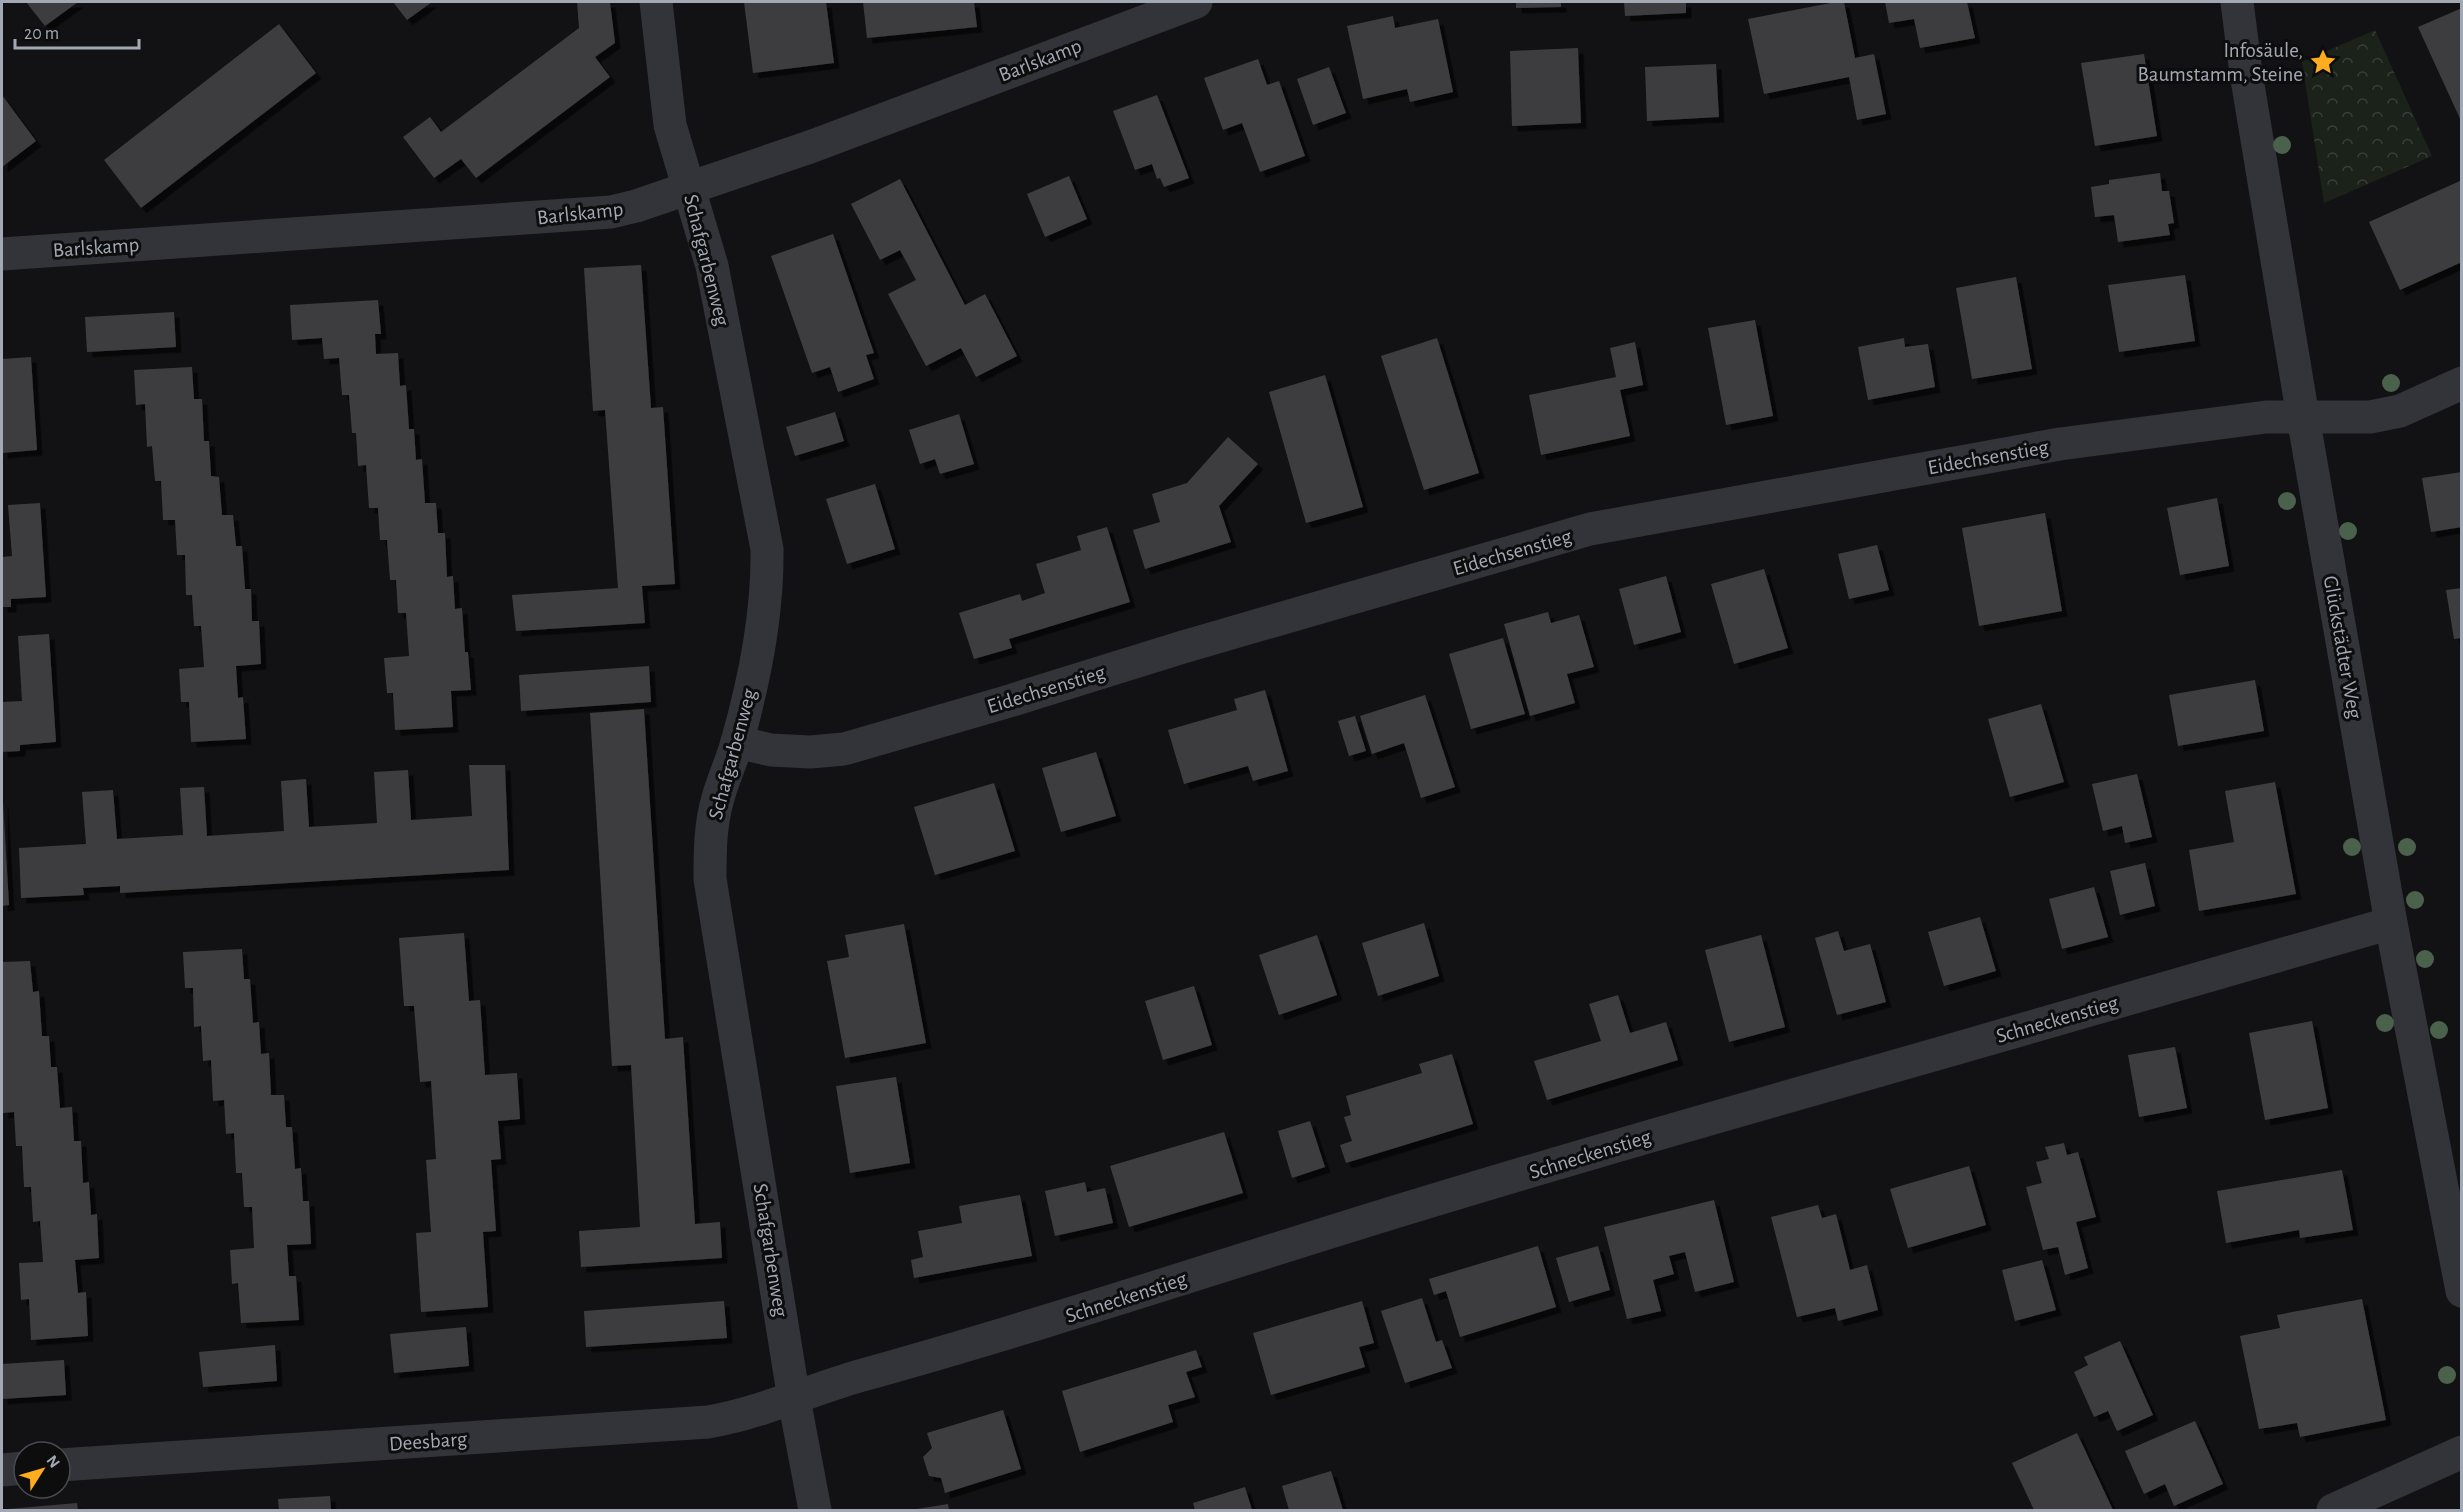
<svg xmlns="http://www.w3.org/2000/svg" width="2463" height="1512" viewBox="0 0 2463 1512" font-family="'Alegreya Sans',sans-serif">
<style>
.park{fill:url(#park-crowns)}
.building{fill:#3c3d41;filter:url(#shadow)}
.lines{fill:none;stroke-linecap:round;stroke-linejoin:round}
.minor{stroke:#323439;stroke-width:33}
.tree{fill:#4a614b}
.labels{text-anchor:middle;stroke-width:6;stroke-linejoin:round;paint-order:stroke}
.poi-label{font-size:21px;fill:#a2a9b5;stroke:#0d0d0e;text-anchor:end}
.street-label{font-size:21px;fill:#a2a9b5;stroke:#0d0d0e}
</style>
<defs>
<pattern id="park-crowns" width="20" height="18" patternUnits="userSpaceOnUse" patternTransform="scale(1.5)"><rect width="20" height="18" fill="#1a221a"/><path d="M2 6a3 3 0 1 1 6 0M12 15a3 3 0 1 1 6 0" fill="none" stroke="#383f39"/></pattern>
<filter id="shadow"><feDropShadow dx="5.5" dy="5.5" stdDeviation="0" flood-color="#0009"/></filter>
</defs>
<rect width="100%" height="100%" fill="#121214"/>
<path class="park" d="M2375 30 2432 156 2324 203 2302 62Z"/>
<g class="building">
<path d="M26 2H78L45 26Z"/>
<path d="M393 2H432L407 20Z"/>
<path d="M577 2H610L615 43 595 57 610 77 476 178 461 159 434 178 403 137 430 117 441 132 579 28Z"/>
<path d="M744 2H826L834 63 753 73Z"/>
<path d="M863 2H974L977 27 867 38Z"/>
<path d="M1516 2H1561V7L1516 8Z"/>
<path d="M1624 2H1686V13L1625 16Z"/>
<path d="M1836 2H1844L1855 58 1874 54 1886 114 1857 120 1849 77 1764 94 1748 19Z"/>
<path d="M1885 2H1967L1975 38 1920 48 1914 19 1889 23Z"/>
<path d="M2462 8V123L2418 27Z"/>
<path d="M1393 16 1395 28 1438 19 1453 92 1410 102 1407 89 1363 99 1347 26Z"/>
<path d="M279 24 316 73 141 208 104 160Z"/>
<path d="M1578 48 1581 123 1512 126 1510 51Z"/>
<path d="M2144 54 2157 136 2095 146 2081 63Z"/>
<path d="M1258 59 1267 85 1279 81 1305 156 1260 172 1242 123 1223 130 1204 78Z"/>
<path d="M1716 64 1719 117 1647 121 1645 67Z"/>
<path d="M1329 67 1346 113 1313 125 1297 79Z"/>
<path d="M2 95 36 141 2 167Z"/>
<path d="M1157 95 1189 178 1164 187 1160 178 1157 179 1152 164 1135 170 1113 111Z"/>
<path d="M2160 173 2162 191H2169L2174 223 2168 224 2170 235 2118 242 2114 215 2095 217 2091 187 2109 184V180Z"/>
<path d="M1069 176 1087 219 1045 237 1027 194Z"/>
<path d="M900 179 965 305 985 294 1017 356 976 377 961 348 926 366 888 294 916 280 900 250 880 260 851 204Z"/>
<path d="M2462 180V262L2400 290 2369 222Z"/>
<path d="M833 234 874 353 866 355 874 379 838 392 830 367 812 373 771 256Z"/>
<path d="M641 265 651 408 663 407 675 584 642 586 645 623 516 631 512 595 618 588 605 410 593 411 584 268Z"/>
<path d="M2185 275 2195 341 2119 352 2108 285Z"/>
<path d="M2016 277 2032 369 1972 379 1956 288Z"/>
<path d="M378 300 381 334H375L376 354 398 353 400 386 406 385 409 429H414L416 460 422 459 425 503H436L438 533H445L447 577 453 576 455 609 462 608 465 652H468L471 690 451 691 453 727 395 730 393 693H387L384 658 409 656 406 613H398L396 580H390L387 540H380L378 508H369L366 465 358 466 356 433H352L349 395H342L339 358 324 359 322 338 292 340 290 305Z"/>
<path d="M174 312 176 347 87 352 85 317Z"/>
<path d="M1755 320 1773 416 1726 425 1708 328Z"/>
<path d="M1437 338 1479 473 1424 490 1381 356Z"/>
<path d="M1904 338 1905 347 1928 344 1935 387 1868 400 1858 347Z"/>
<path d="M1635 342 1643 385 1620 390 1630 436 1541 455 1529 395 1616 377 1610 348Z"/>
<path d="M31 357 37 450 2 453V359Z"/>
<path d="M192 367 194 399H202L204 441H209L211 476 219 477 222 515H233L236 546H242L245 589H251L252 621H259L261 664 236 666 238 698 243 697 246 739 191 742 189 702H181L179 669 204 667 201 626H194L192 595H186L185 555H177L175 520H163L161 481H155L152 446 147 447 145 404 136 405 134 370Z"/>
<path d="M1325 375 1363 507 1306 523 1269 392Z"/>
<path d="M835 412 844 441 795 456 786 427Z"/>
<path d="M959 414 974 464 940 474 935 459 920 464 909 430Z"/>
<path d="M1228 437 1258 464 1219 506 1231 542 1145 569 1133 530 1160 522 1152 494 1187 483Z"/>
<path d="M2462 472V527L2431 532 2422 478Z"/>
<path d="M875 484 895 549 847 564 826 499Z"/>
<path d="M2217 498 2229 566 2180 575 2167 508Z"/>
<path d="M40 503 46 597 11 599V607H2V557L12 556 8 505Z"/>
<path d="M2045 513 2062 611 1979 626 1962 528Z"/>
<path d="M1107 527 1130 602 1009 639 1012 648 974 659 959 613 1020 594 1022 601 1045 593 1036 564 1081 550 1077 536Z"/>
<path d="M1877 545 1889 590 1849 599 1838 554Z"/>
<path d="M1764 569 1788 648 1734 664 1711 584Z"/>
<path d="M1666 576 1681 632 1634 645 1619 589Z"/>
<path d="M2462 588V638L2454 639 2446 590Z"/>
<path d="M1548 612 1551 623 1579 615 1594 667 1567 674 1575 703 1530 716 1504 624Z"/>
<path d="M49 634 56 742 20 745V751L2 752V702L22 701 18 636Z"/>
<path d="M1503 638 1525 714 1471 729 1449 654Z"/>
<path d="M649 666 651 702 521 711 519 675Z"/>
<path d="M2255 680 2264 731 2178 746 2169 695Z"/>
<path d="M1265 690 1288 771 1253 781 1248 766 1184 784 1168 730 1237 710 1234 699Z"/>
<path d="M1425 695 1455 787 1421 798 1404 743 1372 754 1360 716Z"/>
<path d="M2041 704 2064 782 2010 797 1988 719Z"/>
<path d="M644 709 665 1039 683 1037 695 1224 720 1222 722 1258 581 1267 579 1231 640 1227 631 1065 612 1066 590 713Z"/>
<path d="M1355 716 1366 751 1349 756 1338 721Z"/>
<path d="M1096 752 1116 816 1061 832 1042 768Z"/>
<path d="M469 765H505L509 870 120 893V886L83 888 84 895 21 898 19 848 86 844 82 792 113 790 117 839 183 835 180 788 204 787 207 836 284 831 281 781 306 779 309 827 377 823 374 772 408 770 411 820 472 816Z"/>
<path d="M2137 774 2152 837 2125 843 2122 826 2103 831 2092 784Z"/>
<path d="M2275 782 2296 894 2199 911 2189 850 2234 842 2225 791Z"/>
<path d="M994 783 1015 851 935 875 914 807Z"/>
<path d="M2 802H3L9 905 2 906Z"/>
<path d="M2145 863 2155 906 2120 915 2110 871Z"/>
<path d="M2094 887 2108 937 2062 949 2049 899Z"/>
<path d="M1980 917 1996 971 1944 986 1928 932Z"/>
<path d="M1424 923 1439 976 1378 996 1362 943Z"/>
<path d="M904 924 926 1043 845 1058 827 961 849 957 845 935Z"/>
<path d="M1838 931 1844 951 1870 944 1886 1002 1837 1015 1815 938Z"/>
<path d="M464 933 469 1001 480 1000 485 1075 517 1073 520 1119 498 1121 501 1159 491 1160 496 1231 483 1232 488 1307 421 1312 416 1233 431 1232 426 1160 436 1159 431 1081 420 1082 414 1006H404L399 938Z"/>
<path d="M1317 935 1337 995 1279 1015 1259 955Z"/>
<path d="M1761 935 1785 1027 1729 1042 1705 950Z"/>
<path d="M242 949 244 979H250L253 1023 259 1022 261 1054 269 1053 271 1095H284L286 1127H292L295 1169 301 1168 303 1201H309L311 1244 287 1245 289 1276H296L299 1320 241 1323 238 1283 232 1284 230 1250 254 1248 252 1207H244L242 1173H236L234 1133 226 1134 224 1100 213 1101 211 1060 203 1061 201 1026 194 1027 193 988H185L183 952Z"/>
<path d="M30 961 33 992 39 991 42 1036H49L51 1067H57L60 1108 72 1107 74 1141H81L83 1183 89 1182 91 1215 97 1214 99 1258 75 1260 78 1293 86 1292 88 1336 31 1340 29 1299 21 1300 19 1263 43 1262 40 1221 33 1222 31 1187H24L22 1146H16L14 1112 3 1113 2 962Z"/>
<path d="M1194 986 1212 1045 1163 1060 1145 1001Z"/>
<path d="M1618 995 1630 1033 1666 1022 1678 1060 1547 1100 1534 1061 1601 1041 1589 1004Z"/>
<path d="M2312 1021 2328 1108 2265 1120 2249 1033Z"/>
<path d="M2175 1047 2187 1108 2139 1117 2128 1055Z"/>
<path d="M1452 1054 1473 1124 1346 1163 1340 1145 1352 1141 1344 1117 1351 1115 1346 1096 1422 1073 1419 1064Z"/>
<path d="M896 1077 910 1163 850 1173 836 1086Z"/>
<path d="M1310 1121 1325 1167 1292 1178 1278 1131Z"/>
<path d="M1224 1132 1243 1193 1129 1227 1110 1166Z"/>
<path d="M2064 1143 2067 1155 2078 1152 2096 1217 2076 1222 2088 1268 2065 1275 2058 1247 2043 1250 2026 1187 2042 1183 2036 1162 2049 1159 2045 1147Z"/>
<path d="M1969 1166 1986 1225 1908 1248 1890 1189Z"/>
<path d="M2342 1170 2353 1230 2300 1238 2299 1230 2226 1243 2217 1191Z"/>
<path d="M1085 1182 1087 1192 1105 1188 1113 1223 1055 1236 1045 1191Z"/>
<path d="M1020 1195 1032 1256 914 1278 911 1260 923 1257 918 1231 962 1223 959 1206Z"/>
<path d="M1714 1200 1734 1282 1695 1292 1685 1252 1669 1256 1674 1274 1653 1280 1661 1311 1627 1319 1604 1227Z"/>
<path d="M1818 1205 1822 1218 1836 1214 1850 1270 1867 1265 1878 1310 1838 1321 1835 1308 1797 1317 1771 1217Z"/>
<path d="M1538 1246 1556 1307 1460 1337 1446 1291 1434 1295 1429 1279Z"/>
<path d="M1598 1246 1610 1290 1569 1302 1556 1258Z"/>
<path d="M2042 1260 2056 1310 2015 1321 2002 1270Z"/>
<path d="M1422 1298 1436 1342 1442 1340 1452 1368 1405 1383 1381 1311Z"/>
<path d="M2362 1299 2386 1420 2300 1437 2297 1423 2259 1429 2240 1336 2280 1328 2277 1315Z"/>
<path d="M724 1301 727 1338 586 1347 584 1311Z"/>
<path d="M1362 1301 1374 1343 1359 1347 1365 1367 1271 1395 1253 1333Z"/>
<path d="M466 1327 469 1366 394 1373 390 1334Z"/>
<path d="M2120 1341 2153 1415 2117 1431 2108 1411 2094 1417 2074 1372 2088 1365 2084 1357Z"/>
<path d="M275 1345 277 1381 203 1387 199 1352Z"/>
<path d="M1196 1350 1202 1367 1186 1372 1195 1397 1168 1405 1173 1422 1080 1452 1062 1391Z"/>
<path d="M64 1360 66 1395 2 1399V1364Z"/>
<path d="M1003 1410 1021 1469 945 1493 941 1478 929 1476 923 1457 932 1448 927 1433Z"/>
<path d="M2195 1421 2223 1484 2174 1506 2165 1484 2144 1494 2125 1451Z"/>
<path d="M2077 1433 2113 1510H2034L2012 1463Z"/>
<path d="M1331 1471 1343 1510H1289L1282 1486Z"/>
<path d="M1245 1487 1252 1510H1195L1193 1503Z"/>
<path d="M330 1496 331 1510H279L278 1499Z"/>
<path d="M77 1503 78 1510H9L8 1509Z"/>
<path d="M948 1504 949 1510H917V1509Z"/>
</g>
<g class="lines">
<g class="minor">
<path d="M656 2 670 125 712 266 767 549C768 614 755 679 737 742 732 761 723 779 718 798 710 825 710 852 710 879L794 1399 815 1510"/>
<path d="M2237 2 2246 73 2303 417 2391 923 2462 1291"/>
<path d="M2 254 611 212 636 206 810 147 1196 2"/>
<path d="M737 742 771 750 810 752 844 749 1006 702 1183 647 1590 529 2060 444 2266 417H2370L2400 411 2462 383"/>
<path d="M60 1465 708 1422C760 1413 808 1391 859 1376 1021 1331 1180 1279 1340 1229 1545 1165 1752 1107 1958 1048 2102 1006 2246 964 2391 923"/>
<path d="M2 1470 24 1468"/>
<path d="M2333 1510 2462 1452"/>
</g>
</g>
<g class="tree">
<circle cx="2282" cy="145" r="9"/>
<circle cx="2391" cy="383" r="9"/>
<circle cx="2287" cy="501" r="9"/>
<circle cx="2348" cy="531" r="9"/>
<circle cx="2352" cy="847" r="9"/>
<circle cx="2407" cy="847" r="9"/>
<circle cx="2415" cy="900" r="9"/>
<circle cx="2425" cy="959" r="9"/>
<circle cx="2385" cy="1023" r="9"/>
<circle cx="2439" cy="1030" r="9"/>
<circle cx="2447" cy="1375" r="9"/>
</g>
<defs>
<g id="sight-bare" transform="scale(2.07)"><path d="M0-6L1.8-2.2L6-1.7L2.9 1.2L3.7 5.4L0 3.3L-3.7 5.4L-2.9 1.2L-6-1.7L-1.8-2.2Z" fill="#ffac1e" stroke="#0d0d0e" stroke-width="2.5" paint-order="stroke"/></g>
</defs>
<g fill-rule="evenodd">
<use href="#sight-bare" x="2323" y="62"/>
</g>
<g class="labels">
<g class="poi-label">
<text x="2303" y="57">Infosäule,<tspan x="2303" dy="24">Baumstamm, Steine</tspan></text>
</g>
<g class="street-label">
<text transform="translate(1040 60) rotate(-21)" y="7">Barlskamp</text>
<text transform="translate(580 213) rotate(-6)" y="7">Barlskamp</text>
<text transform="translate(96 247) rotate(-4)" y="7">Barlskamp</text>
<text transform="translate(707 260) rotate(76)" y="7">Schafgarbenweg</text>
<text transform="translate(1988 457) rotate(-10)" y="7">Eidechsenstieg</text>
<text transform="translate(1512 552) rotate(-16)" y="7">Eidechsenstieg</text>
<text transform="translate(2343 647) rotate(80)" y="7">Glückstädter Weg</text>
<text transform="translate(1046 689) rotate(-17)" y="7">Eidechsenstieg</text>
<text transform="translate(732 754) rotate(-75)" y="7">Schafgarbenweg</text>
<text transform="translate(2057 1019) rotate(-16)" y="7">Schneckenstieg</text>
<text transform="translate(1590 1154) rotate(-17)" y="7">Schneckenstieg</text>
<text transform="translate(771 1250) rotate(81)" y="7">Schafgarbenweg</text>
<text transform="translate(1126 1297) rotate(-18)" y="7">Schneckenstieg</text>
<text transform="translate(428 1441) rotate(-4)" y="7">Deesbarg</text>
</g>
</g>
<rect width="2463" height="1512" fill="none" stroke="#a2a9b5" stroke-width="6"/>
<g transform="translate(42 1470) rotate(53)"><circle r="28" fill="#0d0d0e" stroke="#494b51" stroke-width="1.5"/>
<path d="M0-4.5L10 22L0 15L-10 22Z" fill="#ffac1e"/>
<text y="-9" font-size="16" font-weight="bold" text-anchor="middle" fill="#a2a9b5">N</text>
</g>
<path d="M15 39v9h124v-9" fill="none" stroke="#a2a9b5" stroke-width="3"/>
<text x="24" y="39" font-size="18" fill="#a2a9b5" stroke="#0d0d0e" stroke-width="4.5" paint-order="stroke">20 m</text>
</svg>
